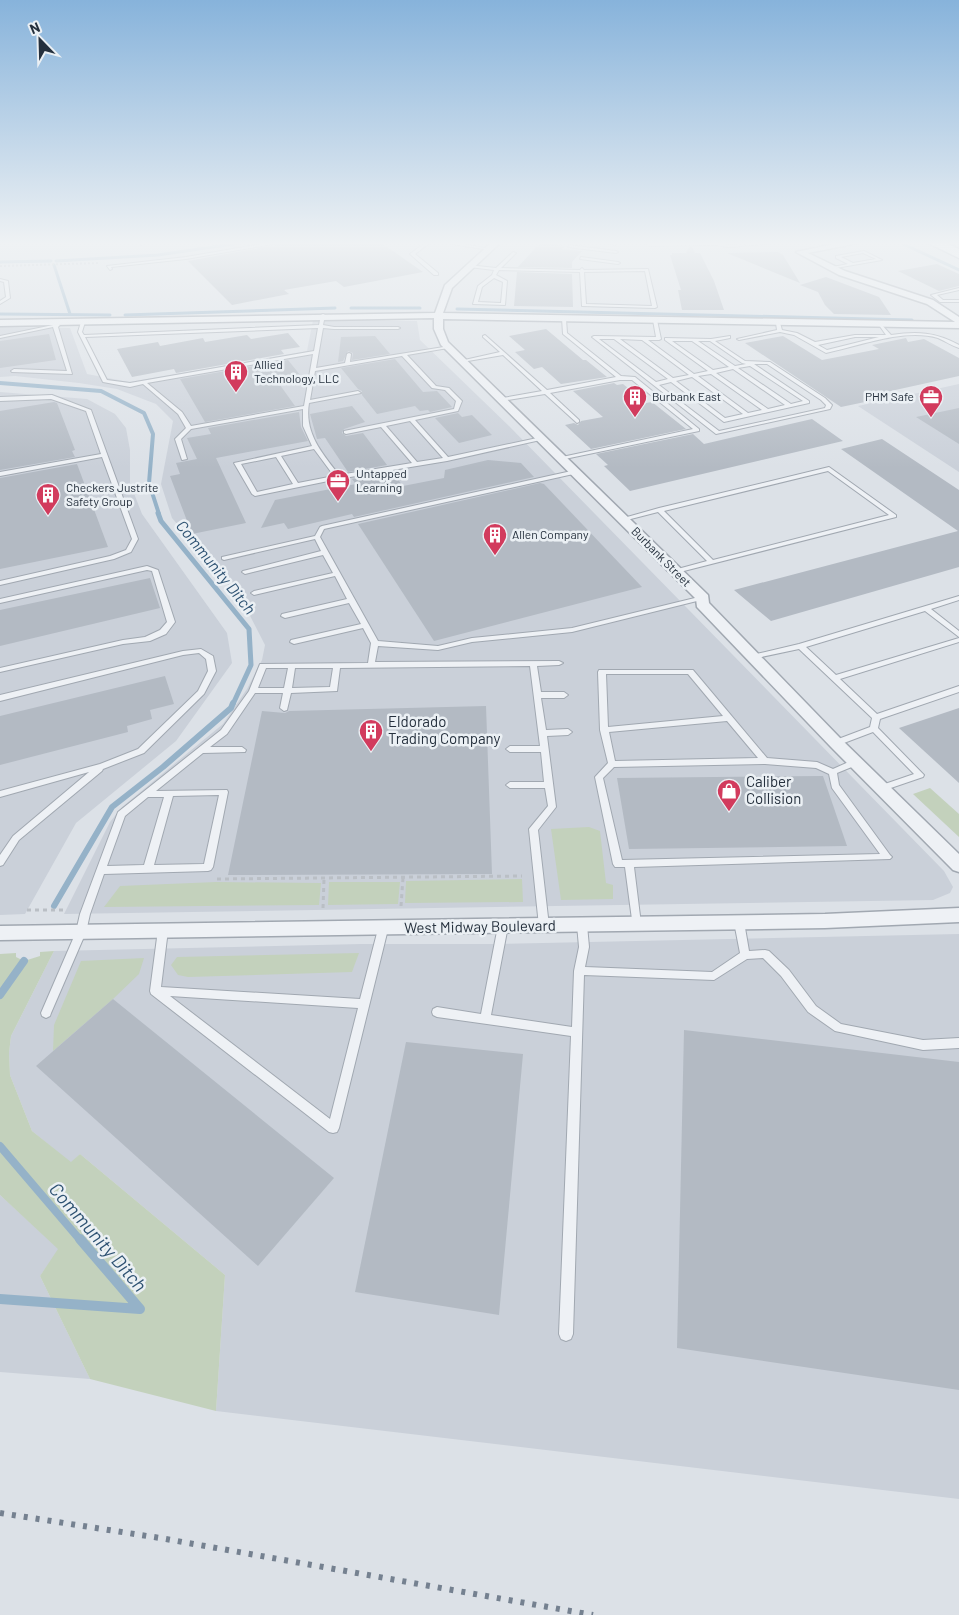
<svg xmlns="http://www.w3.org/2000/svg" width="959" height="1615" viewBox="0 0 959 1615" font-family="Barlow,sans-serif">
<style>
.built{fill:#cad0d9}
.green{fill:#c3d1bc}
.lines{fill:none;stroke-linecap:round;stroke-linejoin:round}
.stream-far5{stroke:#95b2c8;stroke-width:3}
.stream-far4{stroke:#95b2c8;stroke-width:4}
.stream-far3{stroke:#95b2c8;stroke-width:5}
.stream-far2{stroke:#95b2c8;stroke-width:6}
.stream-far1{stroke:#95b2c8;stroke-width:8}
.stream{stroke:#95b2c8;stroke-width:10}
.building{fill:#b3bac3}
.lane-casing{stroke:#a1a8b1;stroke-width:2}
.street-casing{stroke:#a1a8b1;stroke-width:3}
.primary-casing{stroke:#9ba6b2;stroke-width:3}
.path-far1{stroke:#babfc5;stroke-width:2;stroke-dasharray:2 2;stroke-linecap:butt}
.path{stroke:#babfc5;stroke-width:3;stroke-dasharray:4 4;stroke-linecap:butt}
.lane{fill:#eef1f5;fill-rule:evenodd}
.street{fill:#eef1f5;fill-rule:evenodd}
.primary{fill:#fff;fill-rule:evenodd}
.rail{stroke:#758190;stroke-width:6;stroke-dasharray:4 8;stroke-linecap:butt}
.labels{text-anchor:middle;stroke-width:5;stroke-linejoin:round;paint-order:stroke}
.far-poi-label{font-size:12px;fill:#25303d;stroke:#ebf0f4;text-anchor:start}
.far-street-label{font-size:12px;fill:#25303d;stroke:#ebf0f4}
.poi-label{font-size:15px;fill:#25303d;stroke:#ebf0f4;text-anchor:start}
.street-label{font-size:15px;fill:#25303d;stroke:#ebf0f4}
.water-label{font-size:16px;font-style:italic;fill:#2e5272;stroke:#ebf0f4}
.near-water-label{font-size:19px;font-style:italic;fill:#2e5272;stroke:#ebf0f4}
</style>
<rect width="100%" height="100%" fill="#dce1e7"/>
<g class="built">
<path d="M313 320 417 321 420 340 510 427 944 871 953 887 950 893 933 900 64 914 110 822 122 807 223 724 247 689 262 660 265 645 244 604 172 518 161 484 173 421 156 404 117 389 79 383 15 376 0 377V327L70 328 87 374 129 382 307 351Z"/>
<path d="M959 384V472L858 406Z"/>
<path d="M0 392 87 399 115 414 126 428 130 450V483L142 514 227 633 232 663 176 741 76 823 25 914 0 915Z"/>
<path d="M959 934V1499L216 1411 225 1275 80 1154 71 1163 32 1131 10 1075 9 1053 11 1036 54 951 361 944H500Z"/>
<path d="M0 1195 59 1249 40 1276 90 1379 0 1372Z"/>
</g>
<g class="green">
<path d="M930 788 959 814V837L913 794Z"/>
<path d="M589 827 600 831 606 883 613 885V899L561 900 551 829Z"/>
<path d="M522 879 523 902 405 903 406 881Z"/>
<path d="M216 882 321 883 319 905 104 907 120 886Z"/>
<path d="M329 882H400L398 904 328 905Z"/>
<path d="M54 951 11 1036 9 1053 10 1075 32 1131 71 1162 80 1154 225 1275 216 1411 90 1379 40 1276 58 1249 0 1195V954L16 953V957L24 961 40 956V952Z"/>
<path d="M359 953 352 972 188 977 178 975 171 965 177 957Z"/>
<path d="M144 958 139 974 113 999 53 1051 54 1025 81 961Z"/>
</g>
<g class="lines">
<g class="stream-far5">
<path d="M899 242 959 270"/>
<path d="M56 261 158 255 247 242"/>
<path d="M0 262 51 261"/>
<path d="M54 265 70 314"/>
<path d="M351 308H420"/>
<path d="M457 309 912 320"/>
<path d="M0 314 110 315"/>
<path d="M125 315 335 308"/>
</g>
<path class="stream-far4" d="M0 383 101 391 144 413 153 434 149 483 159 514"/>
<path class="stream-far3" d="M158 513 161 521 249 629 251 665 233 704"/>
<path class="stream-far2" d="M54 906 112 807 163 767 231 708 233 703"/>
<g class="stream-far1">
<path d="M0 995 24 961"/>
<path d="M0 1146 81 1241"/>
</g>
<path class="stream" d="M0 1299 140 1309 80 1239"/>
</g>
<g class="building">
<path d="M292 242H380L423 272 344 287 336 281 284 290 289 294 232 305 188 261Z"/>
<path d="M541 242 565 246 562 249 582 251 572 262V268L518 267Z"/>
<path d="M689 247H692L695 253H700L714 281 724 310H682L678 290H681L670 255H672V253H686Z"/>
<path d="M778 252 783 255 800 283 727 253Z"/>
<path d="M937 264 959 274V286L939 291 898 271Z"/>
<path d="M517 272 572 274 573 307 514 306Z"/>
<path d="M826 277 879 297 891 315 834 314 825 305 818 292 800 285Z"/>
<path d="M546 329 583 360H586L607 377 561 384 542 367 534 369 515 352 525 350 509 336Z"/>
<path d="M288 333 300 347 281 350 284 354 176 373 174 369 132 377 117 349 158 342 160 346 203 338 205 342 247 335 251 339Z"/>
<path d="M49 334 56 360 0 368V341Z"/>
<path d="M375 336 390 354 352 360 353 353 348 351 343 361 338 362 341 337Z"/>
<path d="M783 336 822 360 879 349 872 345 906 338 908 342 924 339 959 358V376L877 394 884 398 841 407 745 343Z"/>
<path d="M395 359 423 392 437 391 452 407 430 412 428 410 420 411 415 406 377 414 362 395V391L358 389 341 368Z"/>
<path d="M288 360 305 381 280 385 295 406 205 422 180 379Z"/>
<path d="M614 383 617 385 623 384 646 403 652 402 686 429 591 449 565 425 574 423 578 425 581 421 603 417 573 391Z"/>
<path d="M54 402 57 403 75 450 72 451 75 457 0 470V411Z"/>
<path d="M352 406 365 422 344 429 342 433 346 436 363 433 387 465 348 472 325 438 317 439 310 414Z"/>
<path d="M959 408V444L916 417Z"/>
<path d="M299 412 301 427 308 441 216 458 246 523 192 534 170 476 180 474 176 463 197 459 187 438 211 434 208 428Z"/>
<path d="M458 413 462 417 472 415 492 435 459 443 435 418Z"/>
<path d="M812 419 843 441 630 491 604 466 608 465 596 454 693 434 704 444Z"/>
<path d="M882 439 959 490V567L771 621 734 590 958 531 841 449Z"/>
<path d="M488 460 521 463 534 477 354 517 352 514 288 529 284 523 261 528 275 500 356 484 352 479 392 472 403 486 444 478 445 470Z"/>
<path d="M77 464 108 547 0 569V478Z"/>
<path d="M540 483 544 484 642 587 434 641 358 524Z"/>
<path d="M150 578 160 608 0 646V610Z"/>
<path d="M165 676 174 704 150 710 152 719 127 726 128 732 0 765V716Z"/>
<path d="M486 706 492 874 228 875 262 711 285 713 289 711Z"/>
<path d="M959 708V783L899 728Z"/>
<path d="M823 776 847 846 629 849 617 778Z"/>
<path d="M113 999 334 1178 258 1266 36 1066Z"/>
<path d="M684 1030 959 1062V1390L677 1348Z"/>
<path d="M406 1042 523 1054 499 1315 355 1292Z"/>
</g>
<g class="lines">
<g class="lane-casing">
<g id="lane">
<path d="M140 242H144V244L141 245Z"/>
<path d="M274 242H285L186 259 111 267 112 269 110 270 107 266 186 257Z"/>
<path d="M426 242H431L415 254 438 273V275H434L410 254Z"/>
<path d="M440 242H452L491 249 489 250Z"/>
<path d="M599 242H611L617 244 615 245Z"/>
<path d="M645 242H649L650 244 717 242 728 245 786 242 728 247 717 245 648 246Z"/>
<path d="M569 245 616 251 618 252 616 253 568 247Z"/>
<path d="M864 251 882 260 830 269 828 268 848 264 836 258V256ZM863 253 876 259 853 263 841 257Z"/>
<path d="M513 252 516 253 501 268 580 270 582 268 584 270 648 269 657 307 655 308 582 306 580 272 499 270 496 275 507 281 505 305 473 304 478 286 492 275 494 270 469 267 468 265 496 268ZM645 271 652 306 586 304 584 272ZM494 278 503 282 501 303 478 302 482 287Z"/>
<path d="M581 257 618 262 620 263 618 264 580 259Z"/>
<path d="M0 279 8 281 10 298 0 304V301L6 297 4 282 0 281Z"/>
<path d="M959 288V290L937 295 943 300H959V302H940L931 295Z"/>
<path d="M323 314 325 315 323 325 334 327H398L400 328 398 329H334L323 328 316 368 345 363 347 354 349 353 351 354 350 362 450 346V347L448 348 407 355 436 386 449 388 462 401 458 411 415 420 448 457 542 437 545 439 447 461 338 479 255 496 252 494 234 463 312 446 303 426V409L191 429 181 439 187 459 182 460 175 439 186 428 178 414 143 384 130 387 103 382 78 332 81 322 83 321 85 322 82 332 84 335 319 325 321 315ZM318 328 314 351 130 383 107 380 85 337ZM313 354 304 406 191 426 182 412 147 383ZM402 356 432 388 445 390 456 401 454 409 344 431V433L346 434 381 427 412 463 339 475C322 453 304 433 309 403L361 393 358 391 310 400 315 371ZM410 421 443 458 417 462 386 426ZM314 449 334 476 298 483 281 456ZM276 457 293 484 257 492 241 464Z"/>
<path d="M562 318 566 319 567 333 621 376 635 377 699 429V431L560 460 559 459 562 457 693 429 632 380H620L550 393 579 420V422L577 423 545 394 501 401V399L503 398 542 391 503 355 462 362 460 361 500 352 483 337V336L485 335 547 390 616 377 563 334Z"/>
<path d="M655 319 657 320 661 339 659 340H648L694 374 708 371 665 340V338L711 339 730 336V338L715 341 745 361 770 362 825 398 832 405 830 409 716 434 592 337 594 336 656 337 653 320ZM599 339H614L668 379 656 382ZM620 339 642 340 689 375 673 378ZM672 341H692L729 367 713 370ZM698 341H710L742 363 746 364 735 366ZM754 364H767L821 400 826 405 825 408 719 431 659 385 671 382 724 422 809 403V401ZM750 366 803 401 791 404 738 368ZM733 369 785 405 768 409 716 373ZM711 374 762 410 748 413 698 376ZM692 377 743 414 725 418 676 381Z"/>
<path d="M778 322 780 323 782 330 797 333 815 342 855 335H886L879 325 881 324 891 335C917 331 936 332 959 345V348C952 346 945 341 938 338 904 328 860 346 826 353L794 335 780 332 739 340 737 339 777 330 776 323ZM855 337H879L827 350 818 345Z"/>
<path d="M58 324 60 325 58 327 72 374 12 372 11 371 14 369 67 371 53 327 0 338V336Z"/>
<path d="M52 395 91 410 138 539 131 552 114 559 0 585V581L110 556 126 550 132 539 102 457 0 476V472L101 454 86 411 51 399 0 401V397Z"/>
<path d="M829 467 896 515V517L676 573 674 572V570L707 561 658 512 623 521 620 519 659 508ZM828 471 889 515 713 560 664 511Z"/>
<path d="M576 470 579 472 578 473 324 529 320 537 378 641 438 646 472 638 572 628 703 596 706 598 705 599 572 632 472 642 438 650 378 646 375 662 559 661 563 663 559 665 537 666 541 692H564L568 695 564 698H541L546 730 568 729 572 732 568 735 547 736 556 807 538 830 549 926 547 929 544 930 541 929 539 926 529 829 548 806 545 788H510L506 785 510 782H544L541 752H510L506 749 510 746H540L530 666 340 668 337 691 291 693 287 710 284 711 280 708 283 693H255L227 734 210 747H242L246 750 245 752 203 753 156 791 227 790 228 792 213 867 211 870 208 871 104 874 90 914 86 932 51 1013 50 1016 46 1018 42 1016 41 1013 76 932 80 914 118 812 221 730 249 691 260 664 368 663 371 643 363 628 294 644 290 642 291 640 361 624 349 603 285 618 281 616 282 614 347 599 335 576 254 595 251 593 254 591 333 573 323 555 245 574 242 572 243 571 321 551 315 539 224 560 222 559V557L315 536 320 527 322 526ZM266 668H288L284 688H258ZM295 668H333L330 687 292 688ZM219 795 204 864 154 865 173 796ZM148 797H164L144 865 107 866 125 816Z"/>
<path d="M147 566 158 570 175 622 166 634 150 641 123 644 0 672V668L123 640 145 637 160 630 167 622 152 571 147 570 0 603V599Z"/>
<path d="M959 596V600L931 609 959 631V637L925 611 806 647 836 675 959 638V642L840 679 877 714 959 686V692L880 719 878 728 924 775 923 777 882 791 879 790 878 788 879 786 914 774 873 732 836 746 832 743 833 741 870 727 872 718 799 649 752 659 748 657 752 655 799 644Z"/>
<path d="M201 649 213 656 216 671 204 694 144 753 103 769 102 771 19 840 3 865 0 866V855L13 836 89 772 0 797V791L100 764 138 749 198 691 208 671 206 659 199 653 183 655 0 701V695L183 651Z"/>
<path d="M599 670H693L767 758 817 762 833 769 853 760H859L860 762 859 764 837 773 839 785 890 855 892 857 890 859 634 867 641 924 639 927 636 928 633 927 625 867H615L613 864 595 777 608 763 600 730 598 672ZM606 674H688L723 716 608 727ZM727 721 758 758 615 761 609 732ZM765 764 816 768 829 774 832 788 880 854 622 860 603 778 614 767Z"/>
<path d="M739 918 742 919 744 922 749 951 765 950 769 951 789 970 816 1006 841 1024 923 1040 959 1038V1048L923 1050 835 1031 808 1012 781 976 763 958 747 959 714 980 584 975 573 1334 571 1339 566 1341 561 1339 559 1334 571 1036 437 1017 433 1015 432 1012 433 1009 437 1007 481 1014 498 926 500 923 503 922 506 923 508 926 491 1015 572 1027 574 971 579 947 577 925 579 922 582 921 585 922 587 925 589 947 585 967 712 972 740 953 734 922 736 919Z"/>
<path d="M383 925 386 926 388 929 339 1128 337 1132 333 1133 329 1132 151 994 150 991 158 930 160 927 163 926 166 927 168 930 161 987 360 999 378 929 380 926ZM170 996 358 1008 330 1119Z"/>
</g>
</g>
<g class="street-casing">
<g id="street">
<path d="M492 242H501L452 288 443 313 955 322 927 304 839 275 796 252 844 242H863L808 253 845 271 933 300 959 317V328L443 319V329L448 342 708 595 709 603 841 739 959 854V872L953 870 831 747 697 607 696 599 441 345 434 329V318L0 326V320L435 313 445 285Z"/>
<path d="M959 908V922L825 928 0 940V926L825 914Z"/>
</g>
</g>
<g class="primary-casing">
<path id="primary" d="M926 242H943L959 249V258Z"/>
</g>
<path class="path-far1" d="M0 266 99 263"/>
<g class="path">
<path d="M217 879 522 876"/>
<path d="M401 906 403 878"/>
<path d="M323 908 324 879"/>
<path d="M27 910H66"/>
</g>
<use href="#lane" class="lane"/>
<use href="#street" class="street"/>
<use href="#primary" class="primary"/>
<path class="rail" d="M0 1513 160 1538 593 1615"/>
</g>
<linearGradient id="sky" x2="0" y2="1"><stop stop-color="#87b3db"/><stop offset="0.52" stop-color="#eff2f4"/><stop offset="1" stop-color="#eff2f4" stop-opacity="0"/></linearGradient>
<rect width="959" height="468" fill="url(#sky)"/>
<defs>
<g id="building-pin" transform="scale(1.25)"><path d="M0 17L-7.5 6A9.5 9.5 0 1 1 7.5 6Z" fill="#d23b5d" stroke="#ebf0f4"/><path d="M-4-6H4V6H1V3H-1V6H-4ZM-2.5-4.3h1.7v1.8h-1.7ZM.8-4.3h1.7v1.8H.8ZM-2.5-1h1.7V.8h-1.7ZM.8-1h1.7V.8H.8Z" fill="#fff"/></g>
<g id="office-pin" transform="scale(1.25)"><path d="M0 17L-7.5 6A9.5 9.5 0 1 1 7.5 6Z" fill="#d23b5d" stroke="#ebf0f4"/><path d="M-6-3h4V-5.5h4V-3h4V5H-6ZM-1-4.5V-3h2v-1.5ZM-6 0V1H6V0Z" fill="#fff"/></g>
<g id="shop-pin" transform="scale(1.25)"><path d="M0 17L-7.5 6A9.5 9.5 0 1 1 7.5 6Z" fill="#d23b5d" stroke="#ebf0f4"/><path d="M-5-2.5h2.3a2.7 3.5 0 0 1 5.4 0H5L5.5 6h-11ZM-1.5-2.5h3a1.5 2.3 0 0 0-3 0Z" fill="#fff"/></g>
</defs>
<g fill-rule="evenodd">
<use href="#building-pin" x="236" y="372"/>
<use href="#building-pin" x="635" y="397"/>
<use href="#office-pin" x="931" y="397"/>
<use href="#office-pin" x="338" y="481"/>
<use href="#building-pin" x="48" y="495"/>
<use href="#building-pin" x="495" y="535"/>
<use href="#building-pin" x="371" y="731"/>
<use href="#shop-pin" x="729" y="791"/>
</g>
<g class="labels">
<g class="far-poi-label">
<text x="254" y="369">Allied<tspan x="254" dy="14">Technology, LLC</tspan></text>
<text x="652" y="401">Burbank East</text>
<text x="914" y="401" text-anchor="end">PHM Safe</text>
<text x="356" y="478">Untapped<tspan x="356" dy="14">Learning</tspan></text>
<text x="66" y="492">Checkers Justrite<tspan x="66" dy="14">Safety Group</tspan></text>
<text x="512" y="539">Allen Company</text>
</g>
<g class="far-street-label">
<text transform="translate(661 557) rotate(45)" y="4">Burbank Street</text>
</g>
<g class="poi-label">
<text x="388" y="727">Eldorado<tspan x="388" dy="17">Trading Company</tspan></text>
<text x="746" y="787">Caliber<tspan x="746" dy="17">Collision</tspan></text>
</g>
<g class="street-label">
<text transform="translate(480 927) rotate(-1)" y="5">West Midway Boulevard</text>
</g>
<g class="water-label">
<text transform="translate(216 567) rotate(51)" y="6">Community Ditch</text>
</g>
<g class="near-water-label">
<text transform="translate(98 1237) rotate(49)" y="7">Community Ditch</text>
</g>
</g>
<g transform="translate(40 40) rotate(337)" stroke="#ebf0f4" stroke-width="4" paint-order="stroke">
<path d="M0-4L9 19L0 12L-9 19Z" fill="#25303d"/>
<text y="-8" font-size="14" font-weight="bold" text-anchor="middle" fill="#25303d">N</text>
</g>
</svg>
